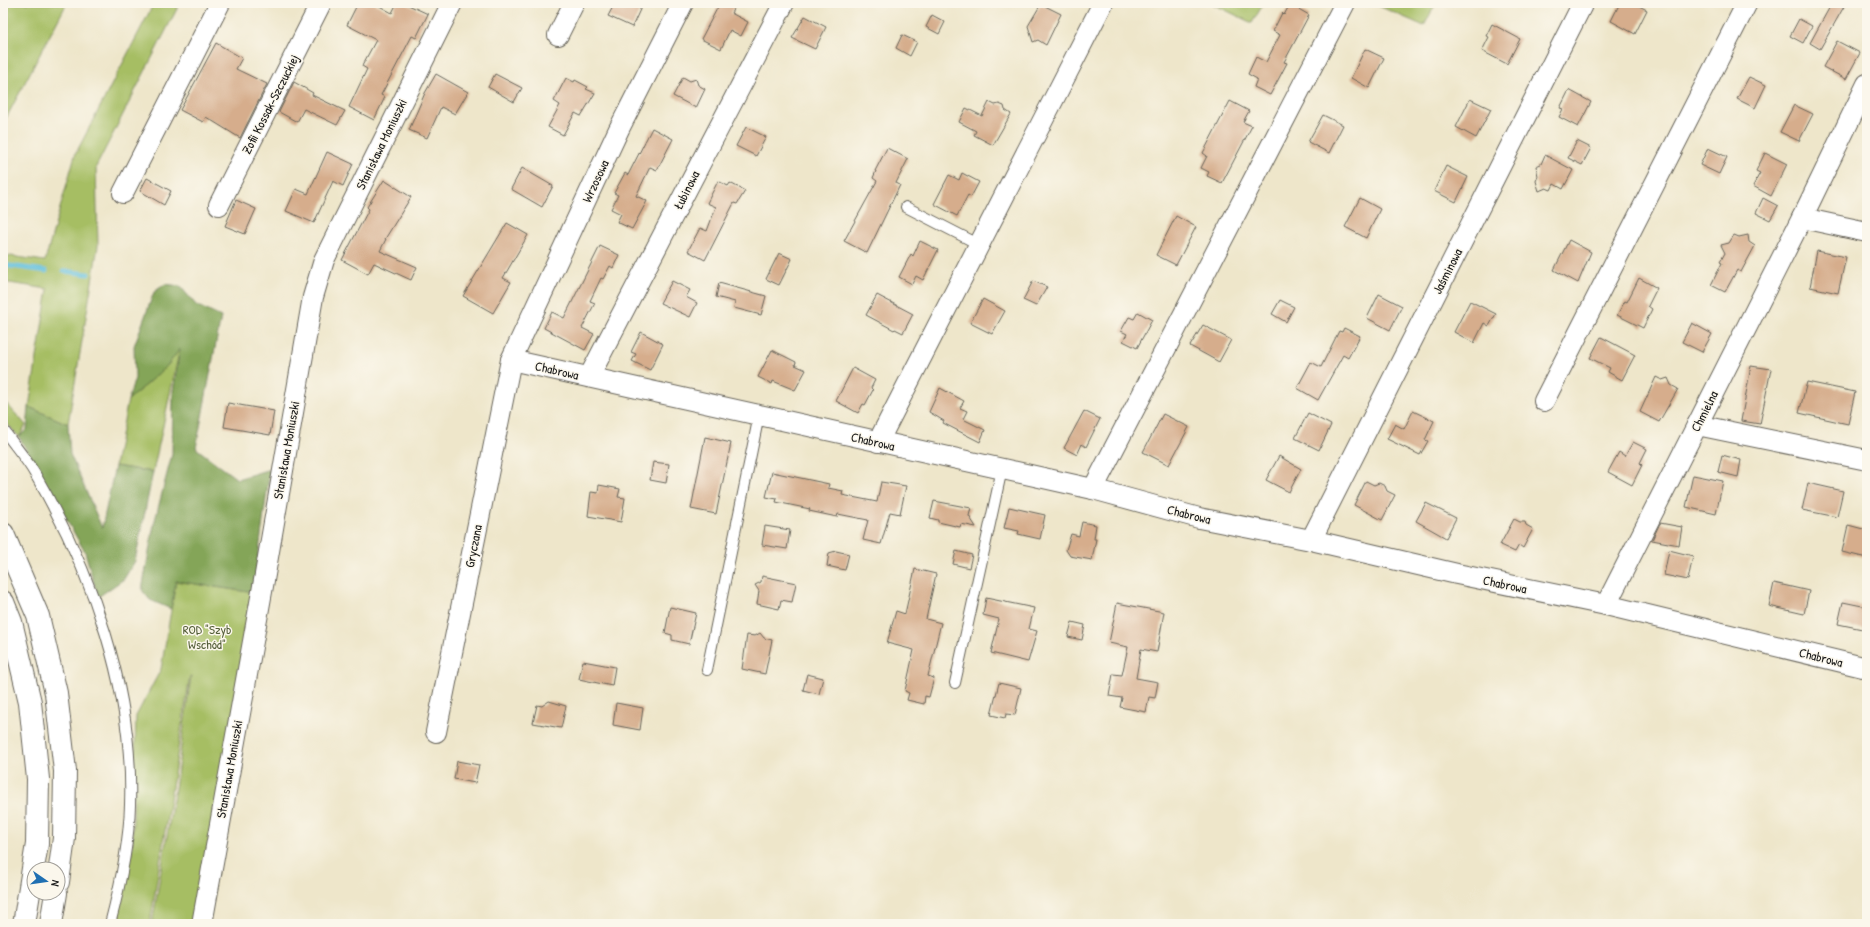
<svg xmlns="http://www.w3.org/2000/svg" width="1870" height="927" viewBox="0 0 1870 927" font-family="'Patrick Hand',sans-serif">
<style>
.green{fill:#a6be63;stroke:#616d40}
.forest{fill:#84a559;stroke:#50603a}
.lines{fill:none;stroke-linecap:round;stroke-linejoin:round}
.stream{stroke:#5cbddb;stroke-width:5}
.building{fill:#d6ad8c}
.lane-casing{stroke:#666359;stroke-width:12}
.street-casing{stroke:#666359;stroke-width:22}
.highway-casing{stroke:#666359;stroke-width:24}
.lane{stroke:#fff;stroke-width:10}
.street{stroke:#fff;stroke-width:20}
.highway{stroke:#fff;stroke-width:22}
.labels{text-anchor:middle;stroke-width:3;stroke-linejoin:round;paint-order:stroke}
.street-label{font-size:13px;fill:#1c1c1c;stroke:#fbf7ec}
.park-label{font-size:13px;fill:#535d38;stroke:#fbf7ec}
</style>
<rect width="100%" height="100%" fill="#fbf7ec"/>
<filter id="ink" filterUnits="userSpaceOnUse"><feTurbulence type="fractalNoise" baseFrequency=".025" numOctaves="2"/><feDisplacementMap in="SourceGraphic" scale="8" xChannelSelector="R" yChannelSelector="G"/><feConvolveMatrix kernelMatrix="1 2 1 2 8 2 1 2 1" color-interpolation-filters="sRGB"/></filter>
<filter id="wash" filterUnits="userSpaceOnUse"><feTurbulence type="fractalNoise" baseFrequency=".012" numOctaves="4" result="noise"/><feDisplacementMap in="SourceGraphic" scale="16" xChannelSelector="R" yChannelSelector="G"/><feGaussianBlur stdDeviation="0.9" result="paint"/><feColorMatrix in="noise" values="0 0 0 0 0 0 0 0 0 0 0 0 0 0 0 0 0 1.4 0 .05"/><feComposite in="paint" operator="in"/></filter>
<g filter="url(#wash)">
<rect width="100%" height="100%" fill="#eee6ca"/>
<g class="green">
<path d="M3 3H67L3 124Z"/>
<path d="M154 3H180L96 167 98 246 68 424 29 407 48 289 3 282V255L45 261 75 155Z"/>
<path d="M1211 3H1264L1252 23Z"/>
<path d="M1372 3H1436L1424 26Z"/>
<path d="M180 348 153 472 115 466 128 400 167 366Z"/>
<path d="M3 400 26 425 19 437 3 419Z"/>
<path d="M176 581 255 593 197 924H152L176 782 191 676H190L150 924H112L132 851 136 716 161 669Z"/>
</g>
<g class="forest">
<path d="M165 284 180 286 196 305 221 317 196 448 237 479 270 469 254 588 255 593 176 581 171 609 150 600 142 590 154 524 172 454 173 391 180 349 167 366 128 400 135 378 134 346 154 292Z"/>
<path d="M29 407 68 424 70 454 102 528 115 466 153 472 135 561 124 579 98 597 85 552 19 437 27 429Z"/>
</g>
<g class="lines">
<g class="stream">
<path d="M3 265 46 271"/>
<path d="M64 271 88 274"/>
</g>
</g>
<g id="blocks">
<g class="building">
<path d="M358 3H374L392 13 397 3H404L428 14 416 38 412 36 381 95 385 97 374 120 349 107 367 69 362 66 376 40 347 25Z"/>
<path d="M615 3H643L632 27 608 16Z"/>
<path d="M720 3H737L731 13 748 22 741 36 730 30 721 49 701 39Z"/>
<path d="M1620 3H1633L1647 10 1635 34 1611 21Z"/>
<path d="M1832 3H1846L1820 49 1810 43Z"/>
<path d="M1041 4 1061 14 1046 45 1038 40 1033 42 1028 26Z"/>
<path d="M1290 4 1309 15 1284 62 1287 63 1270 95 1254 87 1257 79 1248 74 1256 57 1266 62 1280 35 1273 31 1282 13 1284 15Z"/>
<path d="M932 15 945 22 939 34 926 27Z"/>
<path d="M805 16 826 27 815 49 792 38Z"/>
<path d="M1799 19 1812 26 1803 43 1790 36Z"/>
<path d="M1492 24 1520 39 1507 64 1482 51 1489 37 1486 36Z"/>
<path d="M902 35 917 42 910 56 896 48Z"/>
<path d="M1837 41 1860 53 1846 79 1823 67Z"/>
<path d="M216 43 242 58 236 69 267 84 240 138 206 117 203 122 180 110Z"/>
<path d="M1365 49 1384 58 1369 88 1351 78Z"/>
<path d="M436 74 468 92 455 114 441 107 427 138 409 130 425 93Z"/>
<path d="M495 74 522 88 514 102 488 87Z"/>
<path d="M683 77 690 81 696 79 698 85 705 89 696 108 673 96Z"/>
<path d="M1749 77 1766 85 1755 108 1737 99Z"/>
<path d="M566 78 574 82 575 80 588 87 586 89 595 93 581 116 575 113 563 135 548 127 560 105 554 101Z"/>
<path d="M294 82 313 93 312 95 345 111 337 125 304 109 297 122 279 112Z"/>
<path d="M1569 90 1591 102 1578 127 1559 117 1563 109 1560 108Z"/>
<path d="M1470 99 1491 109 1476 138 1456 127Z"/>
<path d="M1230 101 1249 111 1243 122 1252 126 1222 183 1207 176 1209 172 1201 168 1207 156 1203 153Z"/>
<path d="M989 102 995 105 999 104 1004 106 1005 110 1011 114 993 145 974 135 976 131 959 122 966 108 982 116Z"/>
<path d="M1794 105 1813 114 1799 141 1780 132Z"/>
<path d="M1323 115 1343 125 1329 153 1308 142Z"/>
<path d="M746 127 766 137 756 156 736 146Z"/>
<path d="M652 128 673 139 657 170 650 167 636 196 647 201 632 229 617 222 621 214 611 209 618 195 614 193 625 173 628 175Z"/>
<path d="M1577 141 1591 148 1582 165 1568 158Z"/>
<path d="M887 148 908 159 896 183 900 185 867 253 844 241 877 181 873 178 876 171H875Z"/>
<path d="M1708 148 1727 157 1719 174 1700 165Z"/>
<path d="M327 152 353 164 343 186 333 181 314 223 286 211 296 189 308 194Z"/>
<path d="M1765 153 1787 164 1771 196 1753 186 1760 173 1756 171Z"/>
<path d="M1545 155 1573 170 1563 189 1554 184 1551 190 1546 188 1539 191 1536 181 1538 176 1536 166 1541 164Z"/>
<path d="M1446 166 1468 177 1456 202 1434 191Z"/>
<path d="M522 168 553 186 542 207 511 189Z"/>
<path d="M962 173 979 182 971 197 968 195 957 216 934 204 949 175 959 180Z"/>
<path d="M147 178 171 191 164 205 140 191Z"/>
<path d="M384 180 411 197 385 239H386L380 251 417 267 411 280 374 263 368 274 342 260 369 209 367 207Z"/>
<path d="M718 181 728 186 730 183 745 191 737 204 734 203 705 260 688 251 700 228 707 231 716 207 707 203Z"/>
<path d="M1360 198 1380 209 1366 238 1345 227Z"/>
<path d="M1763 198 1778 206 1770 220 1756 213Z"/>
<path d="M236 200 256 209 245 234 225 226Z"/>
<path d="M1176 216 1196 227 1176 265 1156 255Z"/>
<path d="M507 223 528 235 503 278 511 282 493 313 463 296Z"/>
<path d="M1734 235 1739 237 1748 235 1749 242 1755 246 1741 272 1737 270 1725 292 1711 285 1722 263 1720 262 1725 253 1721 245 1729 243Z"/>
<path d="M1569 240 1591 252 1578 283 1554 270Z"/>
<path d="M920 241 938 250 923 280 916 276 912 284 899 277 911 254 913 256Z"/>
<path d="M600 246 619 255 613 268 610 266 603 279 601 278 590 301 595 303 582 328 594 334 585 350 544 328 552 312 564 318Z"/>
<path d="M1817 251 1846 257 1838 293 1810 287Z"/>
<path d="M779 253 792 259 779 285 766 279Z"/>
<path d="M1639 278 1657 288 1648 306 1652 309 1643 328 1617 315 1625 301 1627 302Z"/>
<path d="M672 281 690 290 686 297 697 303 690 317 660 303Z"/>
<path d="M1033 281 1047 287 1036 306 1023 300Z"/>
<path d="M719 283 766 296 761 315 734 308 735 302 716 297Z"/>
<path d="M1379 294 1402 306 1390 330 1367 318Z"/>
<path d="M877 295 913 314 903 333 895 329 894 330 866 315Z"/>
<path d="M983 299 1005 311 992 334 970 323Z"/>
<path d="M1280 300 1294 307 1286 322 1272 314Z"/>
<path d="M1470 301 1496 314 1489 326 1484 323 1474 343 1454 332Z"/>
<path d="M1138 312 1152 320 1137 348 1123 341 1127 334 1121 331 1129 317 1134 319Z"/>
<path d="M1692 323 1712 334 1702 352 1682 342Z"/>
<path d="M1203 325 1231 340 1219 362 1190 346Z"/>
<path d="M1344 328 1360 336 1348 358 1343 355 1318 400 1297 388 1311 362 1321 367 1339 331 1342 332Z"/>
<path d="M641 332 663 344 650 370 632 361 636 354 631 352Z"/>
<path d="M1601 337 1635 355 1622 380 1608 372 1610 368 1590 358Z"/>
<path d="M772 350 796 362 795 365 806 370 795 390 773 381 772 384 758 377Z"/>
<path d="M1751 366 1771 369 1760 424 1741 421Z"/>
<path d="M853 368 875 380 871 388 873 390 865 405 863 404 858 413 836 401Z"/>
<path d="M1656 377 1662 380 1668 378 1671 385 1678 389 1659 422 1640 412Z"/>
<path d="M1807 382 1855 392 1848 424 1799 413Z"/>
<path d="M940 388 964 401 960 408 967 411 963 419 985 430 980 442 943 423 944 421 929 412Z"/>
<path d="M228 403 274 411 270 435 224 427Z"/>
<path d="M1084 411 1100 419 1086 447 1082 444 1077 455 1064 448Z"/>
<path d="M1413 411 1434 421 1425 440 1428 441 1420 455 1387 439 1395 424 1404 429Z"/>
<path d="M1308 413 1331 425 1319 450 1295 438Z"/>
<path d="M1163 414 1189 427 1169 465 1143 452Z"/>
<path d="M705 437 731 443 716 514 691 509Z"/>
<path d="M1633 442 1647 449 1640 463 1642 465 1632 485 1608 472 1619 452 1625 456Z"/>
<path d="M1722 455 1741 460 1738 477 1718 472Z"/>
<path d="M1279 456 1301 469 1289 492 1266 480Z"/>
<path d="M653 462 669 464 666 483 650 480Z"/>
<path d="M772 472 829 484 828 488 843 491 842 495 877 502 881 482 906 486 900 514 890 512 881 544 863 540 868 520 838 514 837 517 809 511 810 509 776 502 777 499 766 497Z"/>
<path d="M1693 475 1723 481 1716 514 1686 507Z"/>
<path d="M1366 481 1374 485 1379 483 1385 486 1387 491 1395 495 1382 520 1354 505Z"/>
<path d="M1808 483 1843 491 1837 517 1802 510Z"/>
<path d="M599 485 620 489 618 497 625 498 621 522 588 516 591 492 598 493Z"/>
<path d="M934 501 971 508 969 516 976 527 961 524 960 527 938 522V520L930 518Z"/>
<path d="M1426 503 1456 518 1446 538 1416 521Z"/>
<path d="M1009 507 1045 515 1040 539 1018 534 1019 531 1004 528Z"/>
<path d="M1514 519 1520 522H1525L1526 525 1533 529 1523 548 1519 545 1515 552 1500 545Z"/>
<path d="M1082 522 1096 525 1094 539H1096L1092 560 1070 556 1066 550 1071 534 1079 536Z"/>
<path d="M1660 523 1682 527 1679 545 1652 540Z"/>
<path d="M1848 525 1867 530V558L1842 552Z"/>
<path d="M765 526 790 530 787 549 762 545Z"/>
<path d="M1669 550 1693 556 1688 580 1664 575Z"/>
<path d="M836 551 849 554 845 570 827 566 829 553Z"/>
<path d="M956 551 972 555 969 568 953 564Z"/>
<path d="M915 569 936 574 926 619 941 623 928 676 934 678 929 697 925 696 924 704 907 700 909 693 905 691 914 650 887 643 896 611 905 614Z"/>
<path d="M762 576 796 583 792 602 781 600 779 609 757 604 759 591 755 585 761 582Z"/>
<path d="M1774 583 1809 591 1804 614 1769 606Z"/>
<path d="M986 598 1034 608 1029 629 1037 631 1028 662 991 653 999 619 983 615Z"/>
<path d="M1843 602 1867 607V630L1838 624Z"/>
<path d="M1117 603 1164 612 1157 652 1141 649 1136 678 1158 682 1155 698 1149 697 1146 712 1120 707 1122 698 1109 696 1113 674 1122 675 1128 647 1109 643Z"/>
<path d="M670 607 696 613 689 644 672 640V635L665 633Z"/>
<path d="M1072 622 1085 625 1082 640 1068 637Z"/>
<path d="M760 633 764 638 772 640 765 674 742 669 747 635 755 636Z"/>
<path d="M583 661 615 667 612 686 579 679Z"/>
<path d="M807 674 823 678 819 694 803 690Z"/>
<path d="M999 683 1021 688 1015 715 1006 714 1005 718 991 715Z"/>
<path d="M549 701 566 706 561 728 533 723 537 705 542 706Z"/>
<path d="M616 703 643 708 640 730 613 725Z"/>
<path d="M457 761 479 765 475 783 454 779Z"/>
</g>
</g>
</g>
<g filter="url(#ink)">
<use href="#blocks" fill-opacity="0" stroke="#666359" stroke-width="1"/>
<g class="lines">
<g class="lane-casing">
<g id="lane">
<path d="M906 207 980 245"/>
<path d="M3 429C13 444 26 458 35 474 92 572 134 690 130 805 129 844 120 886 110 924"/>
<path d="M707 670 759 415"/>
<path d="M955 683 1002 469"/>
</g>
</g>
<g class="street-casing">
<g id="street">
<path d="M558 35 574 3"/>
<path d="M123 193 220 3"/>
<path d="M219 205 321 3"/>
<path d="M1802 218 1867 232"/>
<path d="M511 360 1093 489 1199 518 1311 540 1457 574 1606 605 1867 668"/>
<path d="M589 377 784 3"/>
<path d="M1544 401 1747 3"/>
<path d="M1697 425 1867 460"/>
<path d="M878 442 1103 3"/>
<path d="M1093 489 1345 3"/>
<path d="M1311 540 1583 3"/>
<path d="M1606 605 1802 218 1867 84"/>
<path d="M436 732 511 360 619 129 683 3"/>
<path d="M202 924 263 586 313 297 324 260 452 3"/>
</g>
</g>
<g class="highway-casing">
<g id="highway">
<path d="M3 534 38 616 56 693 65 771 64 838 58 882"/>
<path d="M3 602 11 622 30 702 38 779 37 844 24 924"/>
<path d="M51 924 56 893"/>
</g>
</g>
<use href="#lane" class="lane"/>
<use href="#street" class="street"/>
<use href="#highway" class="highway"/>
</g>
</g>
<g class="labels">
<g class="street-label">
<text transform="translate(270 104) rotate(-63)" y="5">Zofii Kossak-Szczuckiej</text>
<text transform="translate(381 144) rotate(-64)" y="5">Stanisława Moniuszki</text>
<text transform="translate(595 181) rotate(-65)" y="5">Wrzosowa</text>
<text transform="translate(686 190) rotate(-63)" y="5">Łubinowa</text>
<text transform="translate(1447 271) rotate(-63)" y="5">Jaśminowa</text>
<text transform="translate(557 370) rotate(13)" y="5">Chabrowa</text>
<text transform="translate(1704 411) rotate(-63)" y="5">Chmielna</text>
<text transform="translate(873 441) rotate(13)" y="5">Chabrowa</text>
<text transform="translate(286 450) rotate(-80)" y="5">Stanisława Moniuszki</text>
<text transform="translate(1189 514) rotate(14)" y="5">Chabrowa</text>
<text transform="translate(473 546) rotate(-79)" y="5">Gryczana</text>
<text transform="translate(1505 584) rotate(12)" y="5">Chabrowa</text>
<text transform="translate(1821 657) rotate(14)" y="5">Chabrowa</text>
<text transform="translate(229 769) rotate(-80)" y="5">Stanisława Moniuszki</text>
</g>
<g class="park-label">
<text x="207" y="634">ROD "Szyb<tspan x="207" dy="15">Wschód"</tspan></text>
</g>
</g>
<rect width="1870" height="927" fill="none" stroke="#fbf7ec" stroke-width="16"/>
<g transform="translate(46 881) rotate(103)"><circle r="19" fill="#fbf7ec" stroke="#a29f99"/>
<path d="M0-3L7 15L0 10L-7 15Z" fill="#1f6fb2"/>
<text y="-6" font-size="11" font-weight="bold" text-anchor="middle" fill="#1c1c1c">N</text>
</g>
</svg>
